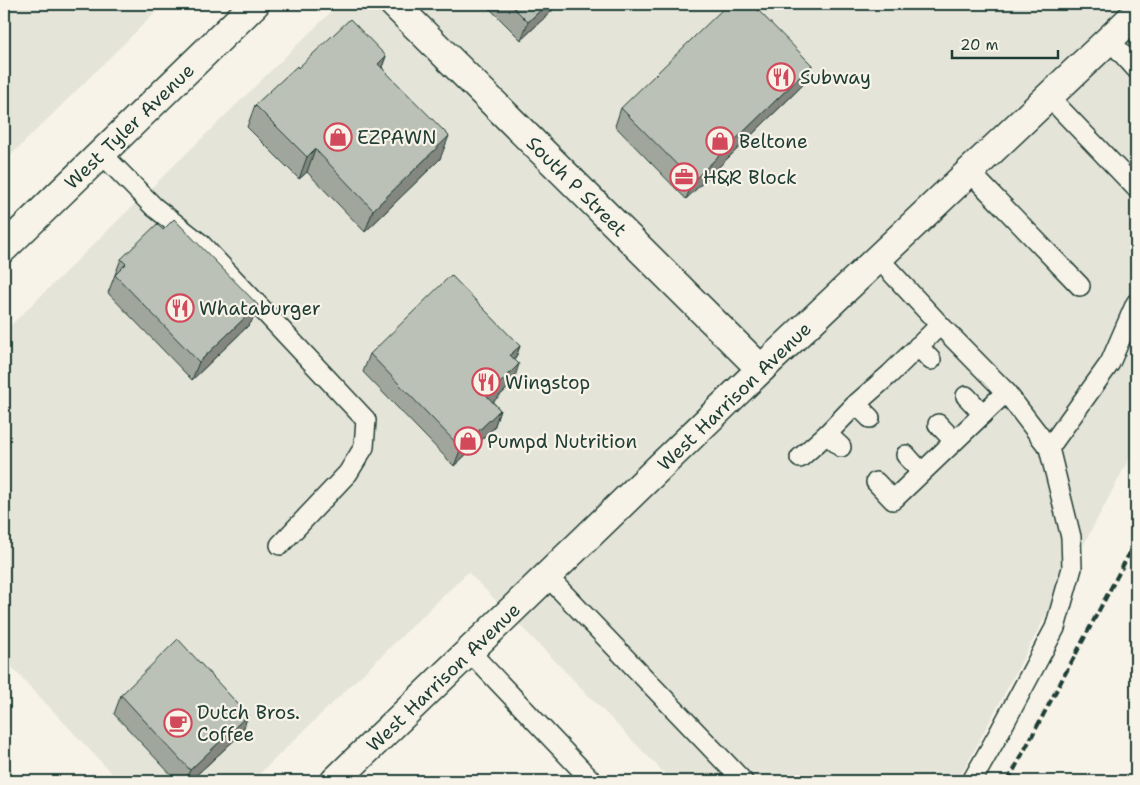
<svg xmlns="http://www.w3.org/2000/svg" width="1140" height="785" viewBox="0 0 1140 785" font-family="'Shantell Sans',sans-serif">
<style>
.built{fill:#e5e4d9}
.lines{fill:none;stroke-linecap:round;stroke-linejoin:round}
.lane-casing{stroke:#1f3d34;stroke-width:22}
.secondary-casing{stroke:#1f3d34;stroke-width:31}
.lane{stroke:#f7f3e8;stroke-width:19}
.secondary{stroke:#f7f3e8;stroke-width:28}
.rail{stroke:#1f3d34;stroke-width:4;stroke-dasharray:8 4;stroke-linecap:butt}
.wall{fill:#a1a69d;stroke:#1f3d34}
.shaded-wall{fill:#83877f;stroke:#1f3d34}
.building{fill:#bbc1b6;stroke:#1f3d34}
.labels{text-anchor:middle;stroke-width:4.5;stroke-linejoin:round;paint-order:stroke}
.poi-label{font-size:19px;fill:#1f3d34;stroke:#f7f3e8;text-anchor:start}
.street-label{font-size:19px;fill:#1f3d34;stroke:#f7f3e8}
</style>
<rect width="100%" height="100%" fill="#f7f3e8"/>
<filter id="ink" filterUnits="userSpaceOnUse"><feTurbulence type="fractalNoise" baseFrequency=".02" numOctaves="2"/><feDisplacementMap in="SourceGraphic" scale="10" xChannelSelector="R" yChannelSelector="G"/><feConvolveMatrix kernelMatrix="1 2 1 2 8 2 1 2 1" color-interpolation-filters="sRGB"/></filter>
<g filter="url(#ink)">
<g class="built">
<path d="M4 4H164L4 162Z"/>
<path d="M339 4H1136V446L958 781H672L468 572 252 781H119L4 659V332Z"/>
</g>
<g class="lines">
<g class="lane-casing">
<g id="lane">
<path d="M1109 39 1136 69"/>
<path d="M1049 97 1136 188"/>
<path d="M101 153 154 207 201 244 366 420 364 447 348 473 280 545"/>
<path d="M969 171 1080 286"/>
<path d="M878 258 940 325 1006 392 1049 448 1071 537 1072 568 1055 628 998 735 972 781"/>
<path d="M918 346 931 360"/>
<path d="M966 396 983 414"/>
<path d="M856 404 870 418"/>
<path d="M938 424 954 441"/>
<path d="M827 434 841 447"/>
<path d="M1049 448 1110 363 1136 303"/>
<path d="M906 455 921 472"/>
<path d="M800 458 827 434 856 404 890 374 940 325"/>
<path d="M876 482 893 500 1006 392"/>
<path d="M547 576 743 781"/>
<path d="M469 651 592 781"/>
</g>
</g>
<g class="secondary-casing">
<g id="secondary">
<path d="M394 4 761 369"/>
<path d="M4 248 255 4"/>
<path d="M335 781 761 369 1136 14"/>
</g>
</g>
<use href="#lane" class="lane"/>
<use href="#secondary" class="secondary"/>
<path class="rail" d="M1008 781 1136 541"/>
</g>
<g class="wall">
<path d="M485 4H559L521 40Z"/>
<path d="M386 56 382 67 440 159 365 232 307 172 299 179 247 127 255 105 298 68Z"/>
<path d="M812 65 805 83 686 199 615 126 621 108Z"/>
<path d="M121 259 251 323 192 380 108 293Z"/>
<path d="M520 346 515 360 513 383 493 402 500 410 494 428 454 466 363 372 370 354Z"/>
<path d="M121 695 248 715 242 733 190 781H177L114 714Z"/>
</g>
<g class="shaded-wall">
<path d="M547 4H559L521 40 528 22Z"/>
<path d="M386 56 378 79V64Z"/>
<path d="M812 65 805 83 686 199 693 181Z"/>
<path d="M449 136 440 159 365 232 373 210Z"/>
<path d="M315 149 307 172 299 179 307 157Z"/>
<path d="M258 305 251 323 192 380 199 362Z"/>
<path d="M520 346 513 364 510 355Z"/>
<path d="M519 364 513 383 480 414 487 396Z"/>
<path d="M500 410 494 428 454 466 461 448Z"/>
<path d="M248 715 242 733 190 781H185L190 770Z"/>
</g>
<g class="building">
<path d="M510 4H547L528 22Z"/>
<path d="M728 4H752L812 65 693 181 621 108Z"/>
<path d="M350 19 386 56 378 64 449 136 373 210 315 149 307 157 255 105 297 66 298 68Z"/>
<path d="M174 219 258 305 199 362 115 275 126 264 121 259 157 224 163 230Z"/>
<path d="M451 275 520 346 510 355 519 364 487 396 500 410 461 448 370 354Z"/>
<path d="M178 639 248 715 190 770 121 695Z"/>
</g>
</g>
<defs>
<g id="restaurant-ring" transform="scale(1.4375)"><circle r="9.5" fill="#f7f3e8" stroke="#d1495b" stroke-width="1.5"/><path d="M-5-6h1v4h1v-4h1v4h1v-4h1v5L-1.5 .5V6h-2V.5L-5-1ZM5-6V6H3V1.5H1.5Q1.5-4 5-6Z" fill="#d1495b"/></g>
<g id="shop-ring" transform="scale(1.4375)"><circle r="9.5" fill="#f7f3e8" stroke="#d1495b" stroke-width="1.5"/><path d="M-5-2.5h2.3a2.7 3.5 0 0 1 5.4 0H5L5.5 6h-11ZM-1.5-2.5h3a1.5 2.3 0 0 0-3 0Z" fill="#d1495b"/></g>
<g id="office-ring" transform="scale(1.4375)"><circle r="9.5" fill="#f7f3e8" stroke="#d1495b" stroke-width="1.5"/><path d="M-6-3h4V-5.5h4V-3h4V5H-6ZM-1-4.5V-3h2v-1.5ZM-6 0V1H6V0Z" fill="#d1495b"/></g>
<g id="cafe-ring" transform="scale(1.4375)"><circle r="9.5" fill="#f7f3e8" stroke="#d1495b" stroke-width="1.5"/><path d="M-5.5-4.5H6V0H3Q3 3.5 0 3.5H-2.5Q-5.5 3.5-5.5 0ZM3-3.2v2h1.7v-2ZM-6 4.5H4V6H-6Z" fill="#d1495b"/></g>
</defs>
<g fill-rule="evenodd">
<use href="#restaurant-ring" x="781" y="77"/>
<use href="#shop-ring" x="338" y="137"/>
<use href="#shop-ring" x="720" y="141"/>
<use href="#office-ring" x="684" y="177"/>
<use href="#restaurant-ring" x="180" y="308"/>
<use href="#restaurant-ring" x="486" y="382"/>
<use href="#shop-ring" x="468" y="441"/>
<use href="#cafe-ring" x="178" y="723"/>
</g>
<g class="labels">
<g class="poi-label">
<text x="800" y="84">Subway</text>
<text x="357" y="144">EZPAWN</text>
<text x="739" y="148">Beltone</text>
<text x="703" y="184">H&amp;R Block</text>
<text x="199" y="315">Whataburger</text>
<text x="505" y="389">Wingstop</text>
<text x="487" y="448">Pumpd Nutrition</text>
<text x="197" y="719">Dutch Bros.<tspan x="197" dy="22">Coffee</tspan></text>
</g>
<g class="street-label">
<text transform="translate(129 126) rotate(-44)" y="7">West Tyler Avenue</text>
<text transform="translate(577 186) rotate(45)" y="7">South P Street</text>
<text transform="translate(734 396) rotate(-44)" y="7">West Harrison Avenue</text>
<text transform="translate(443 677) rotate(-44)" y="7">West Harrison Avenue</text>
</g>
</g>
<rect width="1140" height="785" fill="none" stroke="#f7f3e8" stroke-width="20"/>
<rect x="10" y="10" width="1120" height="765" fill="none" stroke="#1f3d34" stroke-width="2" filter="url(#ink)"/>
<path d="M952 50v8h106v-8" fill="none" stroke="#1f3d34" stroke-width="2.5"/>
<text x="960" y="50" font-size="15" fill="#1f3d34" stroke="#f7f3e8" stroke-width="4" paint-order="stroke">20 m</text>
</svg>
